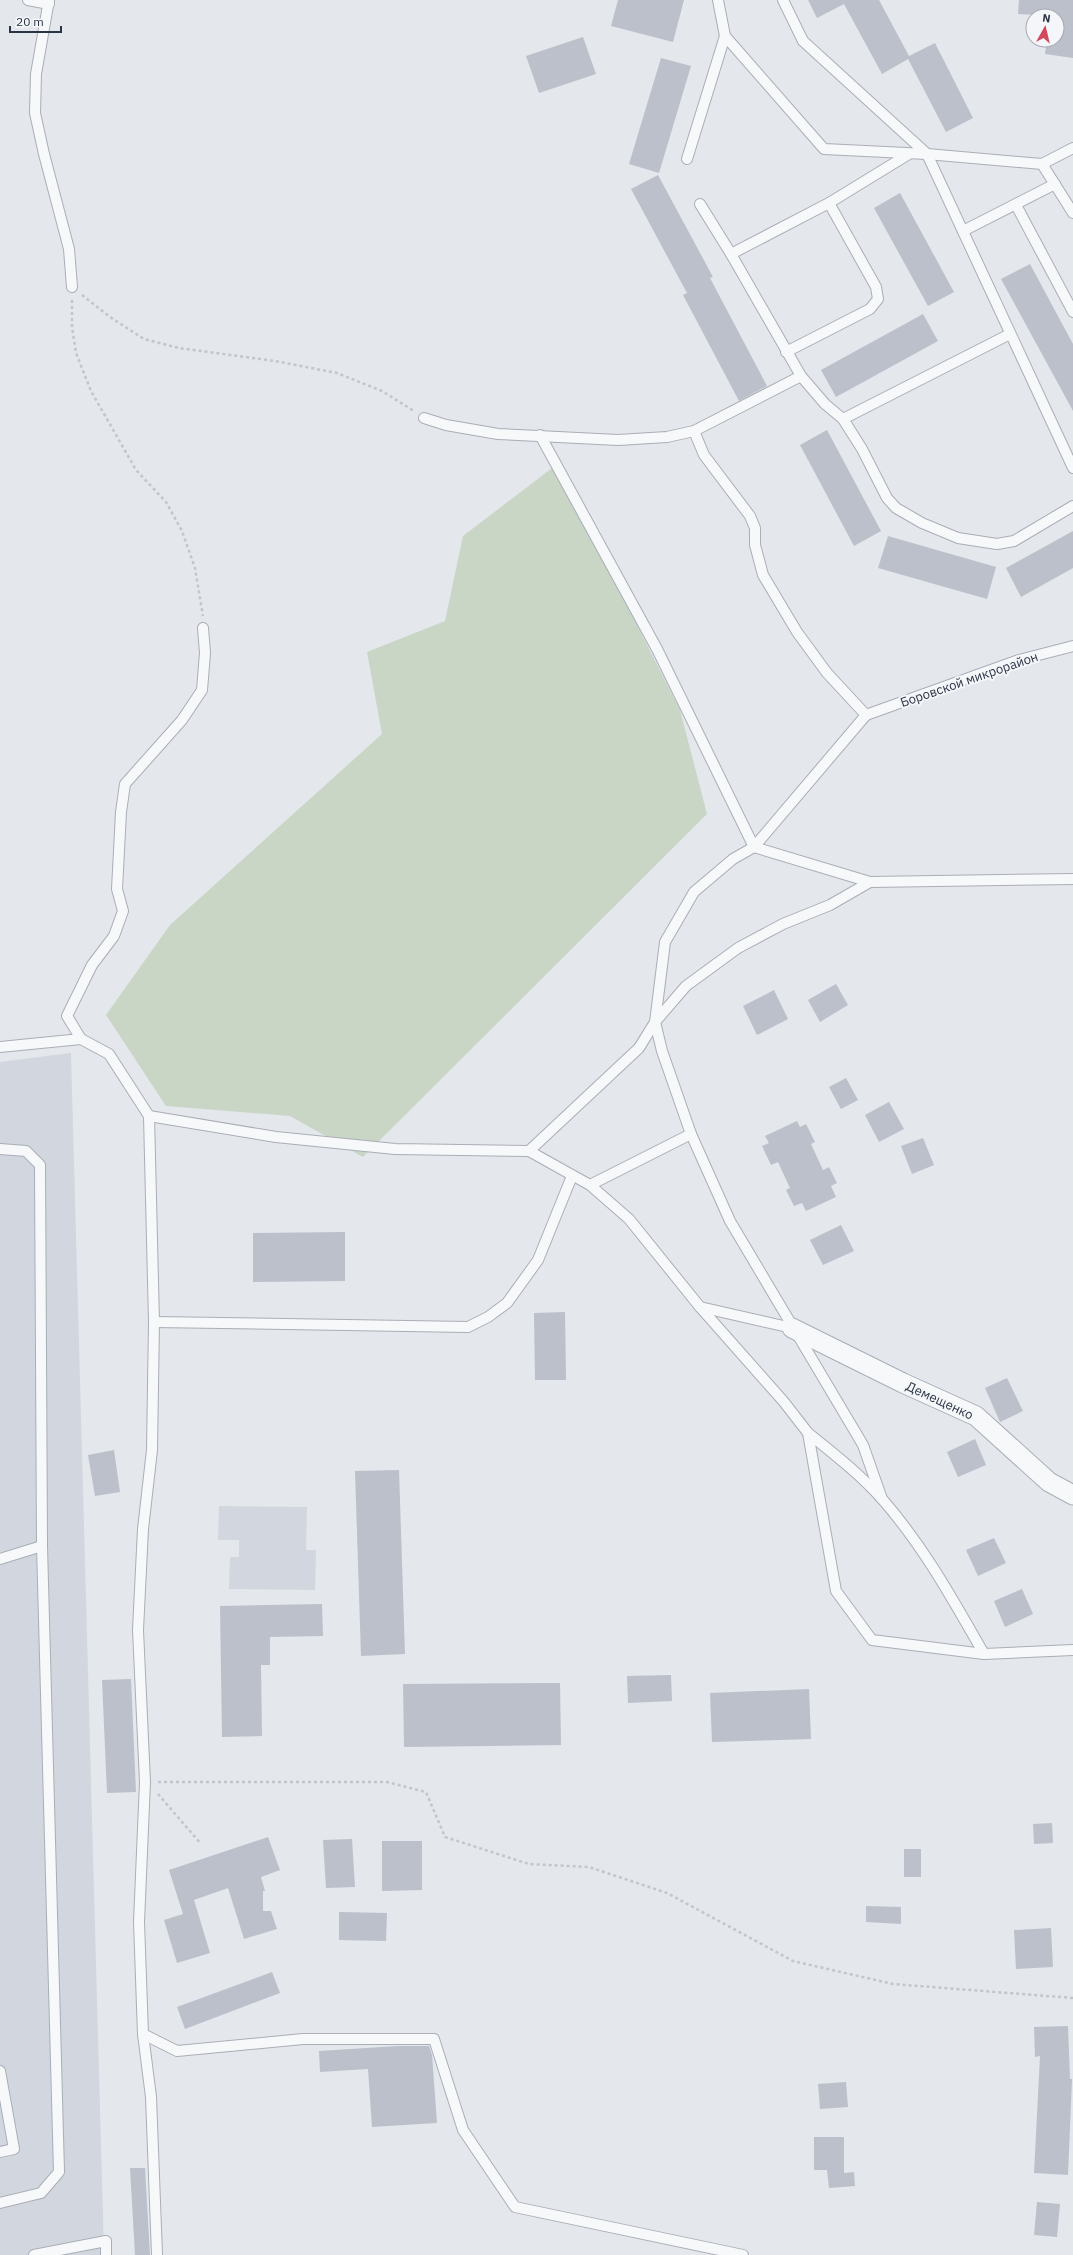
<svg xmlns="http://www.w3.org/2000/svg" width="1073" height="2255" viewBox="0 0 1073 2255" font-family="'IBM Plex Sans',sans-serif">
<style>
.built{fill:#d2d6de}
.green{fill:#c9d6c5}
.building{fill:#bbc0ca}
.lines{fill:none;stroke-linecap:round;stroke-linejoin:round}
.lane-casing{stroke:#a9aeb7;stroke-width:12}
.street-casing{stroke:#a9aeb7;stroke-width:21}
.path{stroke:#c2c5cb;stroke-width:2.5;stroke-dasharray:3 3;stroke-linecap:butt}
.lane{stroke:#f7f8fa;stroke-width:10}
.street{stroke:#f7f8fa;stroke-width:19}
.labels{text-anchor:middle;stroke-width:4;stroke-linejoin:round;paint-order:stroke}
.street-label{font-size:13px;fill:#2b3445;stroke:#f4f6f9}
</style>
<rect width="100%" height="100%" fill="#e4e7ec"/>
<g class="built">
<path d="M71 1053 104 2255H0V1062Z"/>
<path d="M219 1506 307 1507 306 1550H316L315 1590 229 1589 230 1557H239V1540H218Z"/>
</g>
<path class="green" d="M556 465 680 710 707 814 363 1157 290 1116 166 1106 106 1015 170 925 382 734 367 652 445 621 463 536Z"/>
<g class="building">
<path d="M618 0H684L673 42 611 26Z"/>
<path d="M808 0H879L909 56 935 43 973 118 946 132 908 59 882 74 844 4 817 18Z"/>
<path d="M1019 0H1073V58L1045 54 1047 40H1057V16L1018 14Z"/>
<path d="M583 37 596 74 539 93 526 56Z"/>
<path d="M661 58 691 66 659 173 629 164Z"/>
<path d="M658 175 713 277 710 278 767 386 739 401 683 295 687 293 631 189Z"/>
<path d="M900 193 954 292 928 306 874 208Z"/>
<path d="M1030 264 1073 344V411L1001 279Z"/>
<path d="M923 314 938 341 836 397 821 370Z"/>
<path d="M827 430 881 531 854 546 800 445Z"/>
<path d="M1073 531V568L1021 597 1006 568Z"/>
<path d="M888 536 996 567 987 599 878 568Z"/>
<path d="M836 984 848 1005 820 1022 808 1000Z"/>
<path d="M774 990 788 1019 757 1035 743 1006Z"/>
<path d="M846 1078 858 1100 841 1109 829 1087Z"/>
<path d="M889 1102 904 1129 879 1142 865 1115Z"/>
<path d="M797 1121 800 1127 806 1124 815 1142 811 1144 823 1170 829 1167 837 1183 831 1186 836 1197 806 1211 802 1203 794 1206 786 1190 790 1188 778 1162 771 1165 762 1146 769 1143 765 1136Z"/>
<path d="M923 1138 934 1165 912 1174 901 1146Z"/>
<path d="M841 1225 854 1251 823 1265 810 1240Z"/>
<path d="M345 1232V1281L253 1282V1233Z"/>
<path d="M565 1312 566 1380H535L534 1313Z"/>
<path d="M1007 1378 1023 1411 1000 1422 985 1388Z"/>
<path d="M975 1439 986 1465 958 1477 947 1452Z"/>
<path d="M114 1450 120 1492 95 1496 88 1455Z"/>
<path d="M399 1470 405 1654 361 1656 355 1471Z"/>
<path d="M994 1538 1006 1563 978 1576 966 1550Z"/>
<path d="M1022 1589 1033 1614 1005 1627 994 1601Z"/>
<path d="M322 1604 323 1636 270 1637V1665H261L262 1736 222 1737 220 1606Z"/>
<path d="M671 1675 672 1701 628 1703 627 1676Z"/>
<path d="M131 1679 136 1792 107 1793 102 1680Z"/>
<path d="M560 1683 561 1745 404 1747 403 1684Z"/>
<path d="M809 1689 811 1739 712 1742 710 1693Z"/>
<path d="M1052 1823 1053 1843 1034 1844 1033 1824Z"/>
<path d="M268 1837 280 1870 261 1877 265 1891H263V1911H271L277 1929 244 1939 228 1888 194 1900 210 1953 177 1963 164 1920 183 1914 169 1870Z"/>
<path d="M352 1839 355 1887 326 1888 323 1840Z"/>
<path d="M382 1841H422V1890L382 1891Z"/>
<rect x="904" y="1849" width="17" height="28"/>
<path d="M866 1906 901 1907V1924L866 1922Z"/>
<path d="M339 1912 387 1913 386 1941 339 1940Z"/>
<path d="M1051 1928 1053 1967 1016 1969 1014 1930Z"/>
<path d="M272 1972 280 1993 185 2029 177 2007Z"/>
<path d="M1068 2026 1070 2079H1072L1068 2175 1034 2173 1040 2056 1035 2057 1034 2027Z"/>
<path d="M398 2046H429L432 2055 437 2123 372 2127 368 2069 320 2072 319 2051Z"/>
<path d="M846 2082 848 2107 820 2109 818 2084Z"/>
<path d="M814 2137H844V2173L854 2172 855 2186 829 2188 827 2170H814Z"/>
<path d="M130 2168H145L150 2255H135Z"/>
<path d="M1037 2202 1060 2204 1057 2237 1034 2235Z"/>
</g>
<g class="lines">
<g class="lane-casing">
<g id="lane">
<path d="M28 0 49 4"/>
<path d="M49 0 36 74 35 113 44 154 69 249 72 287"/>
<path d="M718 0 725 36 824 149 927 154 1042 164 1073 213"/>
<path d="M783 0 803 41 927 154 1073 468"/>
<path d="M909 154 829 203 731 254 801 376 825 404 843 419 862 449 887 498 896 508 922 523 958 538 997 544 1014 541 1073 506"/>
<path d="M687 159 725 36"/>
<path d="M1042 164 1073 148"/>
<path d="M700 204 731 254"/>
<path d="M1016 205 1073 312"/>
<path d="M963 231 1055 184"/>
<path d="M786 352 870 309 878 299 876 287 829 203"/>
<path d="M424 418 446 425 498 434 618 440 667 437 694 431 801 376"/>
<path d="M843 419 1010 334"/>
<path d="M694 431 704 455 750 516 755 528V545L763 575 797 632 827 673 866 715"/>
<path d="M540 435 657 649 754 847 870 882 1073 879"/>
<path d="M866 715 1019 660 1073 646"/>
<path d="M870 882 830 905 783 924 738 948 686 986 655 1022 662 1051 691 1134 730 1221 863 1445 882 1499"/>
<path d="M0 1047 81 1039"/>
<path d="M149 1116 276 1137 395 1149 529 1151 639 1048 655 1022 665 942 694 892 733 859 754 847 866 715"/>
<path d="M0 1149 26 1151 40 1165 42 1546 59 2172 41 2193 0 2203"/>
<path d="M529 1151 590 1185 629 1219 700 1307 784 1402 808 1433 836 1591 872 1640 984 1654 1073 1650"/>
<path d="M590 1185 691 1134"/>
<path d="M700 1307 792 1328"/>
<path d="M154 1322 468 1327 488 1317 507 1303 538 1260 572 1176"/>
<path d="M808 1433C834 1454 861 1475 883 1500 924 1547 953 1600 984 1654"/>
<path d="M0 1559 42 1546"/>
<path d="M143 2034 177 2051 303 2039H434L463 2130 515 2207 743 2255"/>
<path d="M0 2071 14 2149 0 2152"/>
<path d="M34 2255 106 2241V2255"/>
<path d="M157 2255 151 2097 143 2034 139 1922 145 1782 138 1630 143 1529 152 1450 154 1322 149 1116 109 1054 81 1039 67 1016 92 965 114 936 123 911 117 889 121 812 125 784 182 720 202 690 205 653 203 628"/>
</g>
</g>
<g class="street-casing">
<path id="street" d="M792 1328 903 1383 976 1416 1049 1482 1073 1495"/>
</g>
<g class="path">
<path d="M82 295 110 317 144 339 179 348 275 361 337 373 382 391 414 411"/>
<path d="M72 300V327L76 353 91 391 136 470 166 502 182 531 195 568 203 616"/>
<path d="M158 1782H387L426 1792 445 1837 529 1864 589 1867 667 1893 793 1961 893 1984 1073 1998"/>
<path d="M158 1794 201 1844"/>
</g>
<use href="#lane" class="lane"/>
<use href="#street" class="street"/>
</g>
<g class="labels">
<g class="street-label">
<text transform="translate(969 679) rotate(-19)" y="5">Боровской микрорайон</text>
<text transform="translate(940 1400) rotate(25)" y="5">Демещенко</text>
</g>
</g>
<g transform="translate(1045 28) rotate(8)"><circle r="19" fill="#f4f6f9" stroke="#a4a8b1"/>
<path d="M0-3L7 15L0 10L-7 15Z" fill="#d1495b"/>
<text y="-6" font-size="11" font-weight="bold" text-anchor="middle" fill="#2b3445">N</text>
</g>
<path d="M10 26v6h51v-6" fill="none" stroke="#2b3445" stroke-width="2"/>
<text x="16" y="26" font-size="12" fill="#2b3445" stroke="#f4f6f9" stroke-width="3" paint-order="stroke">20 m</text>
</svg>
